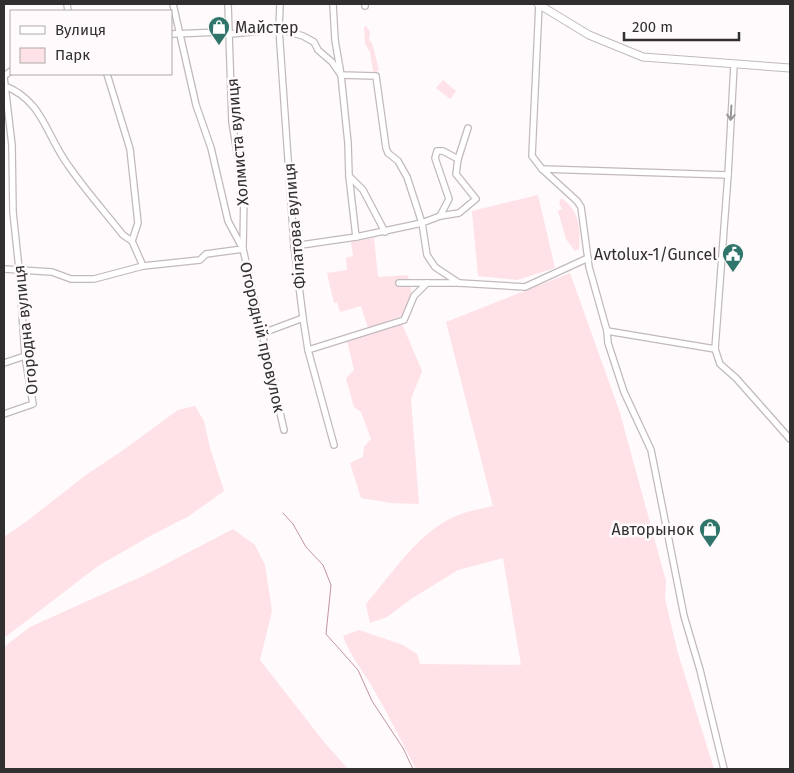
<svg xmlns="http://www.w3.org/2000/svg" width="794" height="773" viewBox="0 0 794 773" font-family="'Fira Sans',sans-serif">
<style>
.green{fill:#ffe1e8}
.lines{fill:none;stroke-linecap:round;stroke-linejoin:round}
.stream{stroke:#c295a0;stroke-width:1}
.minor-casing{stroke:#c1babc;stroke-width:8}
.major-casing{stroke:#c1babc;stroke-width:9}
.minor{stroke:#fff;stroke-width:5.5}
.major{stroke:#fff;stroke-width:7}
.oneway{stroke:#989798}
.labels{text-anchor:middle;stroke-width:5;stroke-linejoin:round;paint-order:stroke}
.poi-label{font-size:16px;fill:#322f30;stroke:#fffafb;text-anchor:end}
.street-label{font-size:16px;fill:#322f30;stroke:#fffafb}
</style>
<rect width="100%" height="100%" fill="#fffafb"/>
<g class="green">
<path d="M366 26 370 32 369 40 372 43 379 70 375 73 373 71 370 52 365 44 364 27Z"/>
<path d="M443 80 456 91 450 99 436 88Z"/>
<path d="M538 195 555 268 517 280 478 276 472 211Z"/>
<path d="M561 198C579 210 581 228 579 249L575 251 566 239 558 211 562 209 559 203Z"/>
<path d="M374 238 378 277 408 275 412 294 402 316 368 328 361 306 340 312 337 302 334 303 327 273 347 270 346 258 353 256 351 242Z"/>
<path d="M570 273 620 413 666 581 665 598 677 650 714 769H416C402 742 389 716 374 690 364 672 350 656 343 636L359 630 403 645 417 654 420 664 521 665 503 558 458 570 411 599 387 617 370 623 366 604C392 574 418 532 456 516 467 511 481 509 493 506L446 322Z"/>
<path d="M402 324 422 371 411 399 419 504 392 503 361 498 350 463 363 457 364 447 371 439 361 412 354 407 346 378 354 370 347 341Z"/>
<path d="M195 406 204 421 210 448 224 491 189 516 150 536 98 566 4 638V537L27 521 86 475 122 451 178 410Z"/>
<path d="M233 529 255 545 265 565 272 611 260 660 324 742 348 769H4V647L30 627 145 575Z"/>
</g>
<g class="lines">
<path class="stream" d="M283 513 293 524 306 547 323 565 331 585 326 634 358 670 372 701 403 748 413 769"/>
<g class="minor-casing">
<g id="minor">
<path d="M67 4 68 11"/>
<path d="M173 4 196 105 211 148 228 221 243 249 284 430"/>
<path d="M228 4 232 122 244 194 243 247"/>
<path d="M280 4 279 29 294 246 303 318 308 350 334 445"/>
<path d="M333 4 335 40 341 75 348 143 349 176 356 237"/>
<path d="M365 4V6"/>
<path d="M539 4 532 156 542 169 577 201 581 207 589 267 607 331 608 343 624 392 651 450 684 616 700 670 724 769"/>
<path d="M171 34 222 32 231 34 279 29 303 36 314 42 318 50 332 62 341 75 376 76 386 148 388 153 398 161 407 177 422 223 356 237 294 246"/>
<path d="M734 65 728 175 715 349 720 364 736 378 790 439"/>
<path d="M107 74 130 149 138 223 132 241"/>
<path d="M4 76 11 71"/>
<path d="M4 77 12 145 13 212 19 269 25 356 33 404 4 414"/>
<path d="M5 86C43 101 46 135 68 165 85 190 105 212 123 235L132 241 143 266"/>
<path d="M542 169 728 175"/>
<path d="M349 176 363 190 385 232"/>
<path d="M440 216 449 199 435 158 437 151H443L458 159"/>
<path d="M4 269 52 272 71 279H94L143 266 200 260 206 254 243 249"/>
<path d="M399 283H459L525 287 588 258"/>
<path d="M459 283 435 267 427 255 422 223 440 216 459 213 476 199 456 174 458 159 468 128"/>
<path d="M607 331 715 349"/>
<path d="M263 333 303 318"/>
<path d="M308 350 404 320 414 296 427 283"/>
<path d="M4 363 25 356"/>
</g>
</g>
<g class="major-casing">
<path id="major" d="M538 4 589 35 643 57 790 68"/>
</g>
<use href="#minor" class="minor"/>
<use href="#major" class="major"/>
</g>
<defs><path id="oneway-shaft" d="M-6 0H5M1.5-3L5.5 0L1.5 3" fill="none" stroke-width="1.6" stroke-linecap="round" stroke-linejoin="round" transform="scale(1.25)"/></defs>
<use class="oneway" href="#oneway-shaft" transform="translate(731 113) rotate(93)"/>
<defs>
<g id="shop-pin" transform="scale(1.125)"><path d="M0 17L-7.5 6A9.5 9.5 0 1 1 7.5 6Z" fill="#30756b" stroke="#fffafb"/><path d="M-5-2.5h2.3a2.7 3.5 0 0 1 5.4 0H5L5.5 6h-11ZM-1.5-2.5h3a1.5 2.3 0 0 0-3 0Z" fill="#fff"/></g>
<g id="civic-pin" transform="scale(1.125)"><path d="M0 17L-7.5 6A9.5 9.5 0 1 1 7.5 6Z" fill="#30756b" stroke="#fffafb"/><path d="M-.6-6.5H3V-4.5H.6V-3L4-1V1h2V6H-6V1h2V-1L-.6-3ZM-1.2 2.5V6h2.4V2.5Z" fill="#fff"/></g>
</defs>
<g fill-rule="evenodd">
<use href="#shop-pin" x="219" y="27"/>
<use href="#civic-pin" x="733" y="254"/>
<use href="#shop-pin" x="710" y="529"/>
</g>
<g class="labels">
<g class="poi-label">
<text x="235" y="33" text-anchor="start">Майстер</text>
<text x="717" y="260">Avtolux-1/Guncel</text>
<text x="694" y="535">Авторынок</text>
</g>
<g class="street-label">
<text transform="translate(237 142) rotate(-95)" y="6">Холмиста вулиця</text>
<text transform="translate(294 226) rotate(-95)" y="6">Філатова вулиця</text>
<text transform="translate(25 330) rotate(-96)" y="6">Огородна вулиця</text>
<text transform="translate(263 337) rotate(77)" y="6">Огородній провулок</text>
</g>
</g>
<rect width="794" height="773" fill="none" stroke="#322f30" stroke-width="10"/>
<rect x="10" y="10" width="162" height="65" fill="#fffafb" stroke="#ada9aa"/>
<rect x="20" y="26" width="25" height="8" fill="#ffffff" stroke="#ada9aa"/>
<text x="55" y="35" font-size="15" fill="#322f30">Вулиця</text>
<rect x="20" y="48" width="25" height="15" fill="#ffe1e8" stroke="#ada9aa"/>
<text x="55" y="60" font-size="15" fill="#322f30">Парк</text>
<path d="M624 32v8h115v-8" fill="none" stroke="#322f30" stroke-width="2.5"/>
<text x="632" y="32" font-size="15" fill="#322f30" stroke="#fffafb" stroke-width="4" paint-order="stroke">200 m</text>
</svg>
